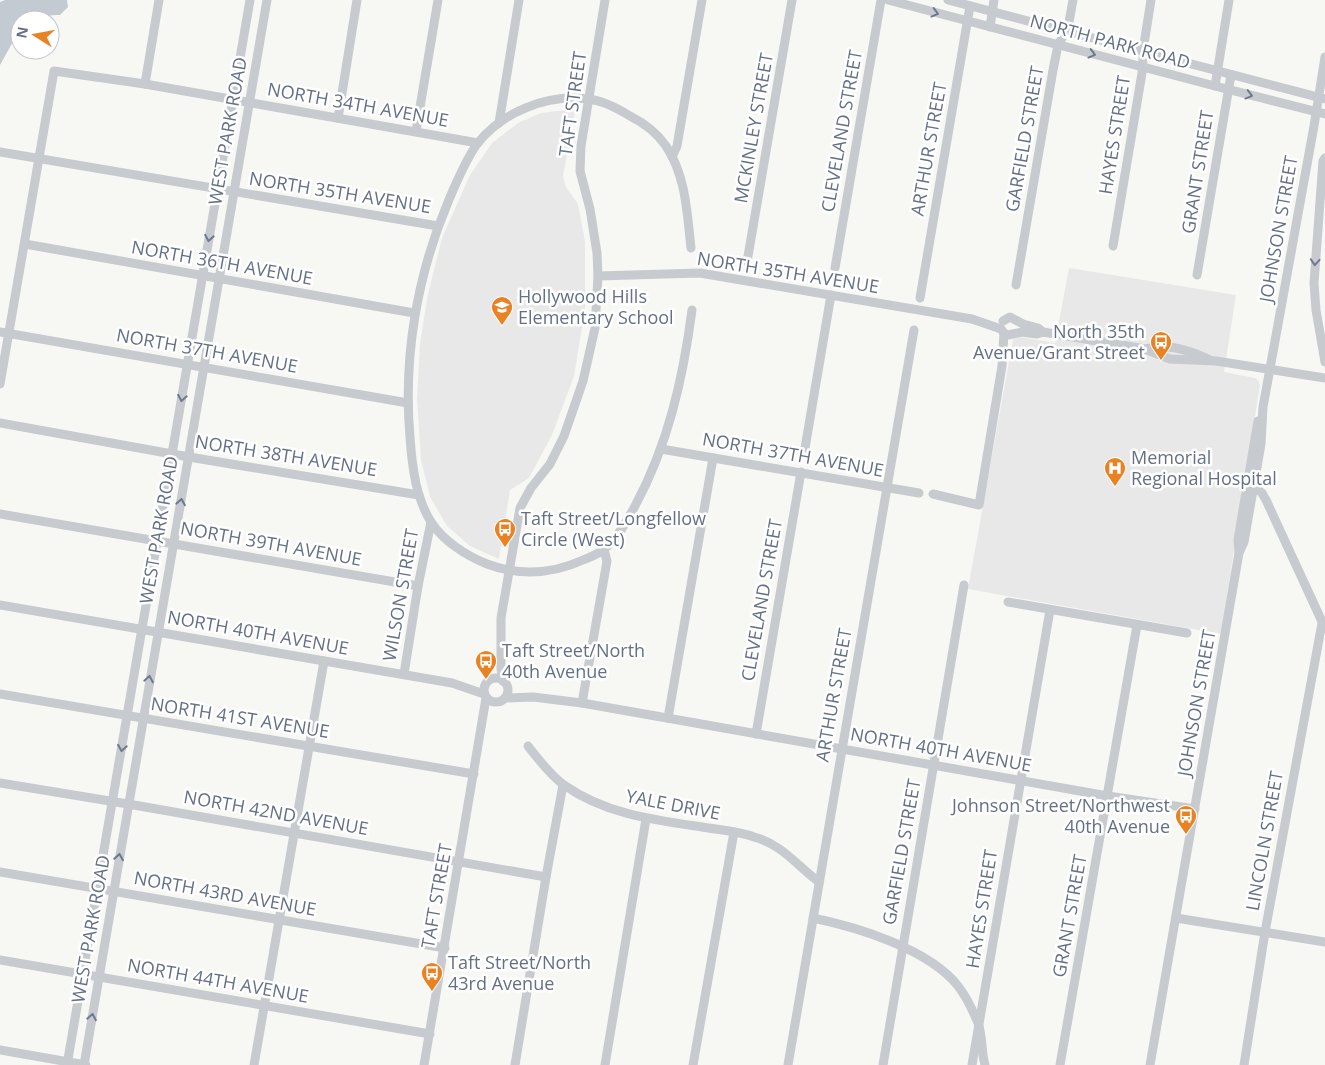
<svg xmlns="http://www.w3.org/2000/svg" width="1325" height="1065" viewBox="0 0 1325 1065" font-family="'Open Sans',sans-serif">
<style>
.built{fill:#e8e8e8}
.water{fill:#c3cad2}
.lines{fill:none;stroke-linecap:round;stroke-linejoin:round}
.minor{stroke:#c7cace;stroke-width:9}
.oneway{stroke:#6f798d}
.labels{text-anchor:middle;stroke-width:5;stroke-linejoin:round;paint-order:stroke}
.street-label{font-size:18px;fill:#657086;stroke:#fff}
.poi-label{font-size:18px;fill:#657086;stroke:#fff;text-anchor:start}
</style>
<rect width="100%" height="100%" fill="#f7f8f4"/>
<g class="built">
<path d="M573 109 575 112 563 176 566 187 578 204 585 241V309L574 376 552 435 529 478 510 490 499 559 470 546 447 526 430 497 421 460 417 399 420 343 428 294 442 238 470 175 492 143 518 123 541 113Z"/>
<path d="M1069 268 1236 295 1224 372 1255 378 1258 380 1260 385 1221 634 968 589 1013 339 1022 337 1055 343Z"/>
</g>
<path class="water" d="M5 0H67L68 7 60 15C46 14 34 20 20 20V29L0 65V2Z"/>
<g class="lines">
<g class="minor">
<path d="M888 0 1215 86 1325 114"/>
<path d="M948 0 1325 99"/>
<path d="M990 27 994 0"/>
<path d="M145 84 159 0"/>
<path d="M1215 86 1229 0"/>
<path d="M338 118 357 0"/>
<path d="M499 123 519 0"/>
<path d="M416 131 438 0"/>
<path d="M0 152 438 226"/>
<path d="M672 157 677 146 702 0"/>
<path d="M1325 158 1323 161 1314 283 1316 310 1325 362"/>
<path d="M25 244 414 313"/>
<path d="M1113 246 1142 73 1144 44 1151 0"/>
<path d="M691 248C687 213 686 176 666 146 657 133 644 123 630 116 617 108 602 100 587 99 547 94 502 112 477 144 465 161 456 183 448 202 417 276 403 357 410 437 411 453 413 469 416 484 419 496 424 511 431 522 443 541 467 556 487 564 519 576 552 574 583 560 590 557 599 554 604 549 617 539 627 521 635 506 668 445 683 379 692 310"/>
<path d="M747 262 792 0"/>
<path d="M835 268 881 0"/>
<path d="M1197 275 1231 75"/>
<path d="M598 276 700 273 972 319 1001 329"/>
<path d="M1016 285 1053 70 1058 45 1066 31 1069 22 1073 0"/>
<path d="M920 298 970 6"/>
<path d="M1003 321 1010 317 1023 324 1038 328 1043 332 1145 349 1170 359 1216 361 1325 378"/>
<path d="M1001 329 1004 333 1008 335 1022 332 1037 334 1043 332"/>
<path d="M0 332 408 403"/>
<path d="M1145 349C1166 343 1190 350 1210 360"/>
<path d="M0 384 54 71 145 84 478 143"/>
<path d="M0 423 189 457 419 495"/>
<path d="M805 448 831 295"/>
<path d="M661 449 919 493"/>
<path d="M1254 487 1262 493 1266 500 1325 628"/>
<path d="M933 494 979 505 1002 366 1004 333"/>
<path d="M0 514 418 586"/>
<path d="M1239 552 1238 540 1258 421"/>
<path d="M1008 602 1187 633"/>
<path d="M0 605 452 683 484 694"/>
<path d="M404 674 418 586 431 522"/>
<circle cx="496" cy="690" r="12"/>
<path d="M503 681 501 669V618L520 508 531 488 550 464 564 436 583 381 595 328 598 276 597 253 590 209 580 171 581 146 605 0"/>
<path d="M0 694 474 774"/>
<path d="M505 698 533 697 582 703 1108 796 1195 809"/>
<path d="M582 703 607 561 604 550"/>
<path d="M668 718 713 458"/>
<path d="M756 734 801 472"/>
<path d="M528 746C538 759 551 776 564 785 605 814 654 820 702 827 719 830 738 831 754 837 783 845 796 865 819 882"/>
<path d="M0 783 128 804 546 877"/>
<path d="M0 872 445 948"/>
<path d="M813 918C857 927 929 949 958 986 966 996 973 1011 978 1023 983 1036 981 1052 985 1065"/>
<path d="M1176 918 1325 942"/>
<path d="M0 960 430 1034"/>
<path d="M0 1050 86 1065"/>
<path d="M67 1065 250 0"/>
<path d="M84 1065 267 0"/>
<path d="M254 1065 324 661"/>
<path d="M424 1065 486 698"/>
<path d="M515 1065 546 877 563 785"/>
<path d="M605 1065 646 819"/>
<path d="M693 1065 734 832"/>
<path d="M788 1065 914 330"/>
<path d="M883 1065 964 585"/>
<path d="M972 1065 1050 610"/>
<path d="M1060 1065 1137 625"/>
<path d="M1150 1065 1239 553 1244 542 1261 444 1263 407 1314 126 1325 57"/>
<path d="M1244 1065 1265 932 1322 623"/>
</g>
</g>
<defs><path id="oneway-chevron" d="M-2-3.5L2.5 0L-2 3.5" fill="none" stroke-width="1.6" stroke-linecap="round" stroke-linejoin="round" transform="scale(1.25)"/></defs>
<g class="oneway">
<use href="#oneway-chevron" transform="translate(935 13) rotate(15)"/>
<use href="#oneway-chevron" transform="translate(1092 54) rotate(15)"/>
<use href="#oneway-chevron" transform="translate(1249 95) rotate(15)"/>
<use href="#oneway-chevron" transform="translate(209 238) rotate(100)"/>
<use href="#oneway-chevron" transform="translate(1315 262) rotate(94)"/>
<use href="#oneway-chevron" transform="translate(182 398) rotate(100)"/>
<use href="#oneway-chevron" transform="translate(181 502) rotate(-80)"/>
<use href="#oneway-chevron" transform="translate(149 679) rotate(-80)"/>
<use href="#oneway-chevron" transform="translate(122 748) rotate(99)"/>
<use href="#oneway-chevron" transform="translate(119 857) rotate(-81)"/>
<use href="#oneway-chevron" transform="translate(92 1017) rotate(-80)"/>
</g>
<defs>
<g id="school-pin" transform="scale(1.125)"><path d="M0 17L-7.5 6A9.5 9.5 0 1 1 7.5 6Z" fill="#e98223" stroke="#fff"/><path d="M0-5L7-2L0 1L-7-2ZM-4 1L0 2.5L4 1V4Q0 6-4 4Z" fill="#fff"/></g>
<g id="bus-pin" transform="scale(1.125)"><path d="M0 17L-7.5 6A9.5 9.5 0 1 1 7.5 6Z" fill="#e98223" stroke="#fff"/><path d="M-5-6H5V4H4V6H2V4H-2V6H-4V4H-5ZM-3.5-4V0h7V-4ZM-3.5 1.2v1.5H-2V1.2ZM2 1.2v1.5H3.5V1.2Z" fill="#fff"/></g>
<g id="hospital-pin" transform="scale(1.125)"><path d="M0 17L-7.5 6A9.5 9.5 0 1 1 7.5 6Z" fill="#e98223" stroke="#fff"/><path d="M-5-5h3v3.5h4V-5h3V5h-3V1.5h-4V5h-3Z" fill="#fff"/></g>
</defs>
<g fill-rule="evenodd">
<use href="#school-pin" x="502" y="307"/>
<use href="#bus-pin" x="1161" y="342"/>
<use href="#hospital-pin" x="1115" y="468"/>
<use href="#bus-pin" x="505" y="529"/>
<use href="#bus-pin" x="486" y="661"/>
<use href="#bus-pin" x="1186" y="816"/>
<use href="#bus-pin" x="432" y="973"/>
</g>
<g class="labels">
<g class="street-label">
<text transform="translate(1110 42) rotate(15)" y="6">NORTH PARK ROAD</text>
<text transform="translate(573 104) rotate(-82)" y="6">TAFT STREET</text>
<text transform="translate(358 105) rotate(10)" y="6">NORTH 34TH AVENUE</text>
<text transform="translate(754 128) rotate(-80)" y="6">MCKINLEY STREET</text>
<text transform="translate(228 131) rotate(-80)" y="6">WEST PARK ROAD</text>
<text transform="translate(842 131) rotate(-80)" y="6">CLEVELAND STREET</text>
<text transform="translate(1115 135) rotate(-81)" y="6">HAYES STREET</text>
<text transform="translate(1025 139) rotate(-80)" y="6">GARFIELD STREET</text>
<text transform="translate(929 149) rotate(-80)" y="6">ARTHUR STREET</text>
<text transform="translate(1198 172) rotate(-81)" y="6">GRANT STREET</text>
<text transform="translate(340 193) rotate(9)" y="6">NORTH 35TH AVENUE</text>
<text transform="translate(1279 229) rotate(-80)" y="6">JOHNSON STREET</text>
<text transform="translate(222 263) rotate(10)" y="6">NORTH 36TH AVENUE</text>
<text transform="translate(788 273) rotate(9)" y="6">NORTH 35TH AVENUE</text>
<text transform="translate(207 351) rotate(10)" y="6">NORTH 37TH AVENUE</text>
<text transform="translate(793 455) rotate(10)" y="6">NORTH 37TH AVENUE</text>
<text transform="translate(286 456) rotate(9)" y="6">NORTH 38TH AVENUE</text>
<text transform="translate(159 530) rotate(-80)" y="6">WEST PARK ROAD</text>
<text transform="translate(271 544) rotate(10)" y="6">NORTH 39TH AVENUE</text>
<text transform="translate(401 595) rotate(-80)" y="6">WILSON STREET</text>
<text transform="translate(762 600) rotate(-80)" y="6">CLEVELAND STREET</text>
<text transform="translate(258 633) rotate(10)" y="6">NORTH 40TH AVENUE</text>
<text transform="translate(834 695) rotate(-80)" y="6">ARTHUR STREET</text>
<text transform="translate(1197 703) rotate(-80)" y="6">JOHNSON STREET</text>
<text transform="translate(240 718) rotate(9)" y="6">NORTH 41ST AVENUE</text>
<text transform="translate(941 750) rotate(10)" y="6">NORTH 40TH AVENUE</text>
<text transform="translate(673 805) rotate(11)" y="6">YALE DRIVE</text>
<text transform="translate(276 813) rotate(10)" y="6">NORTH 42ND AVENUE</text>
<text transform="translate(1265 841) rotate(-80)" y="6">LINCOLN STREET</text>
<text transform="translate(902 852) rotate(-80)" y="6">GARFIELD STREET</text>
<text transform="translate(225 894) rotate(10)" y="6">NORTH 43RD AVENUE</text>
<text transform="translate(437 896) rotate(-80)" y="6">TAFT STREET</text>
<text transform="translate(982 909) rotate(-81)" y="6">HAYES STREET</text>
<text transform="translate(1070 916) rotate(-80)" y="6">GRANT STREET</text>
<text transform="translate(91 929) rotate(-80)" y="6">WEST PARK ROAD</text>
<text transform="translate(218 981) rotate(10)" y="6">NORTH 44TH AVENUE</text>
</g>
<g class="poi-label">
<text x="518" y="303">Hollywood Hills<tspan x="518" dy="21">Elementary School</tspan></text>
<text x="1145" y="338" text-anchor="end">North 35th<tspan x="1145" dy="21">Avenue/Grant Street</tspan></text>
<text x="1131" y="464">Memorial<tspan x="1131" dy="21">Regional Hospital</tspan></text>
<text x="521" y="525">Taft Street/Longfellow<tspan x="521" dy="21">Circle (West)</tspan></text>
<text x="502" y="657">Taft Street/North<tspan x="502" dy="21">40th Avenue</tspan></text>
<text x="1170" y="812" text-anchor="end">Johnson Street/Northwest<tspan x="1170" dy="21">40th Avenue</tspan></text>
<text x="448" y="969">Taft Street/North<tspan x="448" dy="21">43rd Avenue</tspan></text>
</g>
</g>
<g transform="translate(35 35) rotate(281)"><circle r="24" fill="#ffffff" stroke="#c1c6cf"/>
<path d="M0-4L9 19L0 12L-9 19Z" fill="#e98223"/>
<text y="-8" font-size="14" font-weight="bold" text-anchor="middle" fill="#657086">N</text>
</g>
</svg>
